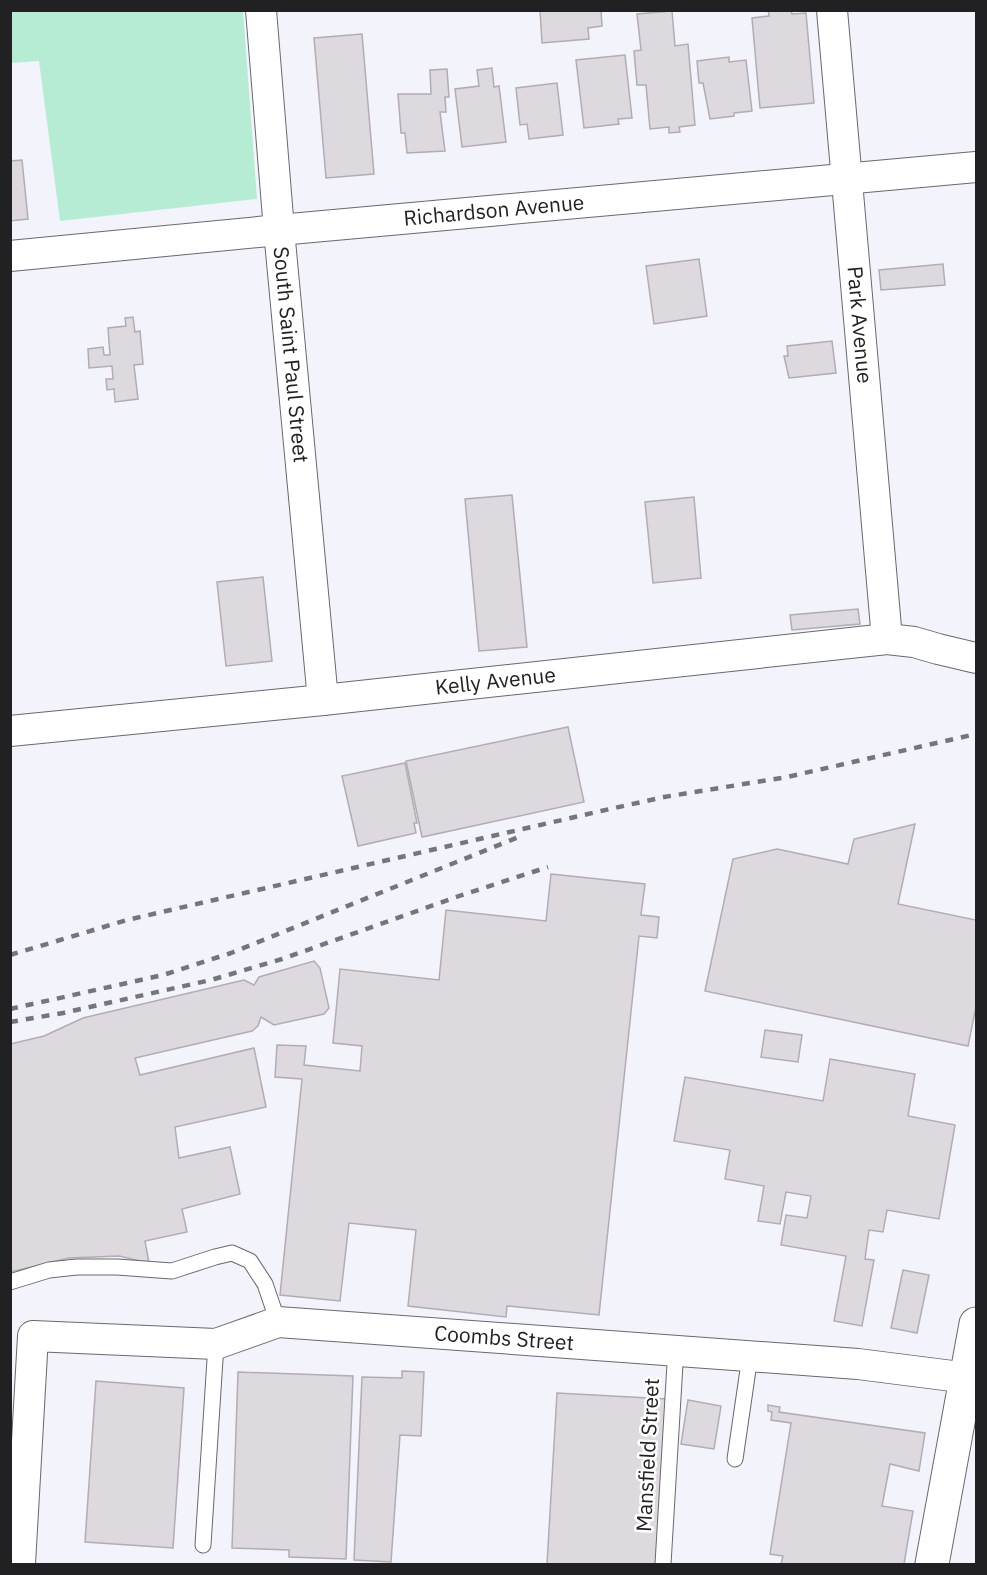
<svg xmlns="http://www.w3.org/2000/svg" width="987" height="1575" viewBox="0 0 987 1575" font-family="'IBM Plex Sans',sans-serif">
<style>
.green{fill:#b6ecd3}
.building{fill:#ded9df;stroke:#b2acb3;stroke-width:1.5}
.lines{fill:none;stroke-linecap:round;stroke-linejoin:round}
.service-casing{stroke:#68686f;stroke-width:17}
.minor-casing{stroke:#68686f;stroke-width:32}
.tertiary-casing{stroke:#68686f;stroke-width:35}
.service{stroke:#fff;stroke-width:15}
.minor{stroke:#fff;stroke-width:30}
.tertiary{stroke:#fff;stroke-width:33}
.rail{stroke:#75757a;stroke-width:4.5;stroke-dasharray:8 8;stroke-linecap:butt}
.labels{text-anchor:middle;stroke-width:5;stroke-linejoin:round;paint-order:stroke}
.street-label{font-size:21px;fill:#212124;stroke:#fff}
</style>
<rect width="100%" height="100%" fill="#f3f3fb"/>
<path class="green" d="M11 10 243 11 257 199 60 221 39 61 11 63Z"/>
<g class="building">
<path d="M540 10H601L602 26 588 28 589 39 542 43Z"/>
<path d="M768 10H791L792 14 806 13 814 103 760 108 752 18 769 16Z"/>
<path d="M672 11 675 46 688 44 695 125 679 127 680 132 669 133V127L650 129 646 85H637L634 51 641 50 637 14Z"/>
<path d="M362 34 374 174 326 178 314 38Z"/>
<path d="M625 55 632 118 618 119 619 124 584 128 576 60Z"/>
<path d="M729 57V62L746 60 752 111 734 113V116L710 119 703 83H699L697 61Z"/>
<path d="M492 68 494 87 499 86 506 142 462 147 455 89 479 86 477 70Z"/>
<path d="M447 69 449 97H445L446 112H440L445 151 407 153 405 133H401L398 94H431L430 70Z"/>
<path d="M557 83 563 135 529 139 527 124 520 125 516 88Z"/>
<path d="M22 160 28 219 10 221V161Z"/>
<path d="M699 259 707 316 654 324 646 266Z"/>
<path d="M943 264 945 285 881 290 879 270Z"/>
<path d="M133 317 135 332 140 331 143 364 134 365 138 399 115 402 114 389 107 390 106 379H113L112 366 89 368 88 349 103 347 104 355H110L108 328 126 326 125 318Z"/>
<path d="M832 341 836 373 789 378 784 356H788L787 346Z"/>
<path d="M512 495 527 647 479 651 465 499Z"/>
<path d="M694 497 701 578 653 583 645 502Z"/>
<path d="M263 577 272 661 226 666 217 582Z"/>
<path d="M858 609 860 624 792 630 790 615Z"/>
<path d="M568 727 584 802 422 837 406 761Z"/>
<path d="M405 763 417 823H414L416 833 358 846 342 776Z"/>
<path d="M915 824 898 904 976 920V1007L968 1046 705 991 733 859 777 849 848 864 854 839Z"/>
<path d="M551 874 645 884 641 915 659 917 657 938 639 936 599 1315 507 1306 506 1317 408 1306 416 1230 349 1223 340 1301 280 1295 302 1079 275 1077 277 1045 306 1046 304 1065 360 1071 362 1046 333 1043 340 969 439 980 446 910 546 921Z"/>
<path d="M314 961 320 968 329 1008 324 1014 274 1025 261 1017 258 1026 252 1031 135 1058 140 1075 254 1048 266 1107 175 1127 179 1158 230 1147 240 1194 182 1209 187 1232 145 1241 149 1263 119 1256 69 1258 10 1272V1044L44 1036 83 1018 244 980 254 985 259 977Z"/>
<path d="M765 1030 802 1035 798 1062 761 1057Z"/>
<path d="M830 1059 915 1074 908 1116 955 1125 939 1219 887 1210 883 1232 869 1230 865 1259 874 1260 862 1326 834 1321 846 1256 781 1245 786 1215 807 1218 811 1196 786 1192 780 1224 758 1221 764 1186 725 1179 730 1150 674 1141 685 1077 823 1101Z"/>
<path d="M903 1270 929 1275 917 1333 891 1328Z"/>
<path d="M402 1371 424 1372 421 1436 400 1435 391 1562 354 1560 362 1377 402 1378Z"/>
<path d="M238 1372 353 1376 346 1559 289 1557V1550L232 1548Z"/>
<path d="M96 1381 184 1388 173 1548 85 1542Z"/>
<path d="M557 1393 667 1399 658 1564H547Z"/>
<path d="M688 1400 721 1406 714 1449 681 1444Z"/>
<path d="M768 1405 780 1407 779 1412 925 1433 919 1471 890 1464 882 1506 913 1511 904 1564H781L783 1556 770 1554 791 1423 771 1420 772 1412 768 1411Z"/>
</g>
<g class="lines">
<g class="service-casing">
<g id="service">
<path d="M10 1282 49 1270 77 1267H117L172 1271 215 1257 232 1253 250 1261 265 1284 278 1322"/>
<path d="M735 1459 750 1356"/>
<path d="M203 1545 216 1344"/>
<path d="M663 1564 675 1364 670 1349"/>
</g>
</g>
<g class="minor-casing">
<g id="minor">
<path id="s1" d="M261 10 279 230 323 700"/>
<path id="s2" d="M832 10 887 639"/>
<path id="s3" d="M10 256 279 230 976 167"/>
<path id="s4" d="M10 731 323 700 887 639 914 642 938 649 976 658"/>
<path id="s5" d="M20 1564 33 1336 216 1344 278 1322 858 1364 976 1379"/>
</g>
</g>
<g class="tertiary-casing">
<path id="tertiary" d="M932 1564 976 1324"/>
</g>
<use href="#service" class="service"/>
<use href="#minor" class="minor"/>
<use href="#tertiary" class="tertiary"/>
<g class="rail">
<path d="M10 955 127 920 601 811 664 797 787 777 976 734"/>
<path d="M10 1009 163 975 231 953 521 836"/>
<path d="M10 1022 63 1013 211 980 282 959 462 895 548 867"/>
</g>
</g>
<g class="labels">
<g class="street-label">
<text dy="7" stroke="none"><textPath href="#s3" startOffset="486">Richardson Avenue</textPath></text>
<text dy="7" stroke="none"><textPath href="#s2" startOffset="316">Park Avenue</textPath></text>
<text dy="7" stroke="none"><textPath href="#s1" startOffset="346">South Saint Paul Street</textPath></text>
<text dy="7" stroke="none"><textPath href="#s4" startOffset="488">Kelly Avenue</textPath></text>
<text dy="7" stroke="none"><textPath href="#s5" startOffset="704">Coombs Street</textPath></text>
<text transform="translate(648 1455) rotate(-87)" y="7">Mansfield Street</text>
</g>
</g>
<rect width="987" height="1575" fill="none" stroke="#212124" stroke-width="24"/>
</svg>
